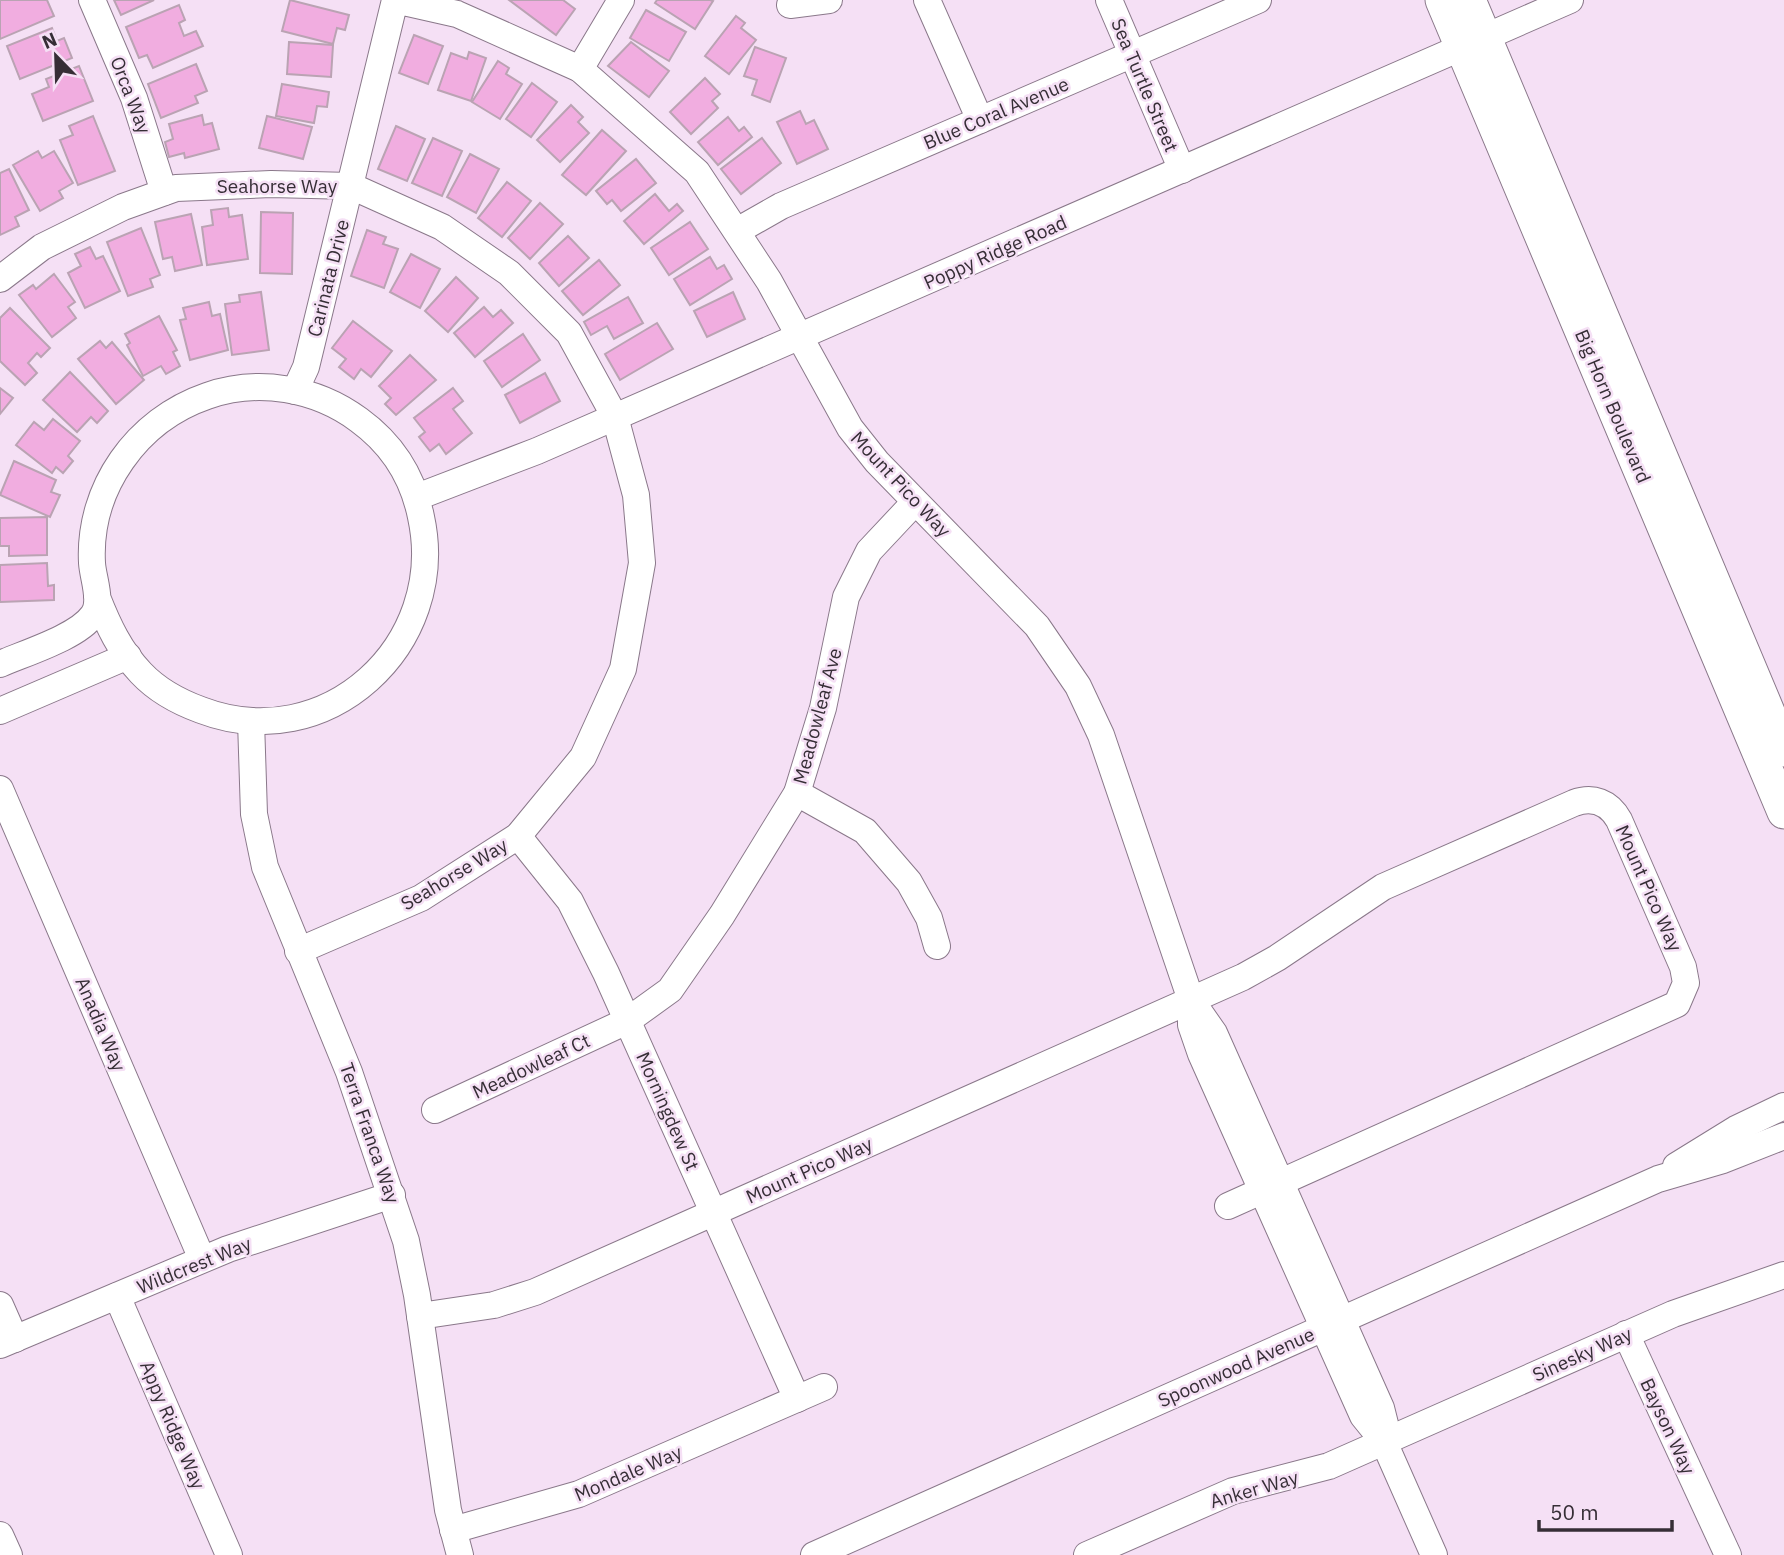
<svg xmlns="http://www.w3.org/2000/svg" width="1784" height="1555" viewBox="0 0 1784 1555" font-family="'IBM Plex Sans',sans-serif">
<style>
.building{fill:#f1ade0;stroke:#baa3b3;stroke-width:2}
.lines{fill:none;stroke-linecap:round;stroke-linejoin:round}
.minor-casing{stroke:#8a788a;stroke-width:28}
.major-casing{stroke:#8a788a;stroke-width:35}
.minor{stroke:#fff;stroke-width:26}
.major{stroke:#fff;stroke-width:33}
.labels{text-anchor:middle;stroke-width:5;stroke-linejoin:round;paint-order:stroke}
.street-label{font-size:19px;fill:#362e36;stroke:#f5e0f5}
</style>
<rect width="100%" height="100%" fill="#f5e0f5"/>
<g class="building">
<path d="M0 0H47L54 16 0 39Z"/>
<path d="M114 0H154L121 15Z"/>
<path d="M290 0 349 15 345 30 337 28 333 44 282 31Z"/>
<path d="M509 0H563L575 9 556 35Z"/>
<path d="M657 0H710L713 1 695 29 655 3Z"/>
<path d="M179 5 185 20 179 23 184 36 196 31 203 46 153 68 147 55 139 58 126 27Z"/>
<path d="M646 10 686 32 669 61 630 38Z"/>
<path d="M736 16 745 23 741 28 756 40 729 74 705 56Z"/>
<path d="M52 28 57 41 64 38 72 58 20 79 7 46Z"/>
<path d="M414 35 443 46 428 84 399 73Z"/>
<path d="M289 42 333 45 331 77 287 74Z"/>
<path d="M631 42 669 71 649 97 608 66Z"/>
<path d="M755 47 786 58 770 102 752 95 757 80 744 76Z"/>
<path d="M469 52 486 58 471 101 438 90 451 53 467 59Z"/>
<path d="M498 61 509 68 506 74 522 84 500 119 472 102Z"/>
<path d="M196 64 207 91 195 96 198 103 161 118 148 84Z"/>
<path d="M79 66 93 101 43 121 32 94 49 87 46 79Z"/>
<path d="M705 78 720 94 712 101 718 108 691 134 670 112Z"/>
<path d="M532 83 557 102 531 137 506 119Z"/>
<path d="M282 84 329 92 327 107 317 106 314 123 276 116Z"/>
<path d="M571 105 583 117 578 122 589 133 560 162 537 140Z"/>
<path d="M800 111 806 124 814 120 828 149 797 164 777 122Z"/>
<path d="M202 115 204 125 212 123 219 149 185 158 184 153 169 157 165 142 173 139 169 124Z"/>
<path d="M93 116 115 171 78 185 60 140 73 135 69 126Z"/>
<path d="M267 116 312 127 303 159 259 148Z"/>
<path d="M728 117 739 131 744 127 752 137 718 165 698 142Z"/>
<path d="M396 126 425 139 407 181 378 169Z"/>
<path d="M602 130 626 151 586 195 562 175Z"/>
<path d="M433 138 462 151 442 196 412 183Z"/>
<path d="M762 138 781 163 741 194 721 169Z"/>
<path d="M38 151 42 158 54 151 73 183 59 191 63 198 40 211 13 165Z"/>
<path d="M470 154 499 169 476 213 447 197Z"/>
<path d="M636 159 656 183 621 211 612 200 607 204 596 191Z"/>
<path d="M9 169 29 210 15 217 19 226 0 235V173Z"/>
<path d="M507 182 531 201 502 237 478 218Z"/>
<path d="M655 194 669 211 677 204 683 211 644 244 624 221Z"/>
<path d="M540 203 563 224 530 259 508 238Z"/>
<path d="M228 208 229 217 242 215 248 259 207 265 202 227 213 225 211 210Z"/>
<path d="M261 212 293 213 292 274 260 273Z"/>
<path d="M191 214 202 265 175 271 172 257 163 259 155 222Z"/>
<path d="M690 222 708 249 669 275 651 248Z"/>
<path d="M141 228 160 275 150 279 153 287 128 296 107 242Z"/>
<path d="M367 230 386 237 383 244 398 249 384 288 351 276Z"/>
<path d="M568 236 589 258 559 286 539 263Z"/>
<path d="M90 247 96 259 103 256 120 291 85 308 68 273 81 266 75 254Z"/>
<path d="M411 254 440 269 420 308 390 292Z"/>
<path d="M710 257 717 269 724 265 732 279 690 305 674 279Z"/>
<path d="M599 260 620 285 583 315 562 291Z"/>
<path d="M54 274 75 302 68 307 76 318 52 337 19 295 33 285 36 289Z"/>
<path d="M456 277 478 298 448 332 425 311Z"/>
<path d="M261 292 269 350 232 355 225 304 240 302 239 295Z"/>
<path d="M733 292 745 319 707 337 694 311Z"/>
<path d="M628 297 643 323 614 339 607 326 591 335 584 322Z"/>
<path d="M209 302 212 316 220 314 228 350 190 360 180 320 186 319 183 308Z"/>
<path d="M484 307 493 317 501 310 513 323 475 357 454 333Z"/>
<path d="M10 308 50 348 41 357 37 353 28 363 37 373 25 385 0 361V318Z"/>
<path d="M159 316 177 350 173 352 180 366 166 374 161 366 143 376 127 345 130 343 125 334Z"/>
<path d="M353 321 392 351 371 377 361 369 354 379 339 367 346 359 332 348Z"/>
<path d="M657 323 673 349 620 380 605 354Z"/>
<path d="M523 334 540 360 502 387 484 361Z"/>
<path d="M100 341 106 348 112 342 144 380 116 404 78 359Z"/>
<path d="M410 355 436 380 396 415 385 404 391 398 379 386Z"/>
<path d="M70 372 108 411 97 423 91 417 77 432 43 400Z"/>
<path d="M545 373 560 401 520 423 505 395Z"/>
<path d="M0 388 13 398 0 414Z"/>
<path d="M453 388 463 401 453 409 472 433 446 454 439 444 430 451 419 437 425 432 414 418Z"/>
<path d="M53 419 80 441 68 456 73 461 63 473 56 467 52 473 16 445 34 422 44 430Z"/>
<path d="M14 461 56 480 51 492 60 495 50 517 0 495Z"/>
<path d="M47 517V555L9 556V546H0V518Z"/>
<path d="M47 563 48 586 54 585V600L0 602V565Z"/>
</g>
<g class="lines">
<g class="minor-casing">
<g id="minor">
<path d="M92 0 134 98 164 192"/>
<path d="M927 0 980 120"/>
<path d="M1109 0 1182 170"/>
<path d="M790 5 829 0"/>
<path d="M580 69 621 0"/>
<path d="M737 231 781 206 1258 0"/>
<path d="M0 279 42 247 123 207 176 188 271 184 351 186 442 227 509 273 569 333 615 417 636 495 642 563 623 669 583 757 518 836 421 898 298 951"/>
<path d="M295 391 306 367 395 0 457 14 580 69 697 172 769 281 850 428 877 462 1037 626 1078 686 1101 735 1191 1000 1214 1033 1381 1408 1385 1424 1384 1442"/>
<path d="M417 497 537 451 1570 0"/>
<path d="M0 664C25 653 78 637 93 615 103 602 93 579 92 563 88 488 137 420 207 396 258 378 316 388 359 420 392 444 413 477 421 517 449 645 326 758 201 710 179 702 157 690 141 673 120 651 108 625 97 597"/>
<path d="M0 711 128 656"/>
<path d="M251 721 254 814 265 867 349 1072 406 1241 417 1295 448 1510 460 1555"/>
<path d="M0 789 202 1259"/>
<path d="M797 793 865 831 909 882 929 918 937 946"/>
<path d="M518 836 570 901 606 973 797 1399"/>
<path d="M1191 1000V1025L1201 1054 1363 1416 1384 1442 1434 1555"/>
<path d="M435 1110 627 1021 670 990 722 915 797 793 823 708 846 597 869 551 915 502"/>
<path d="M1676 1166 1736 1129 1784 1106"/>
<path d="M117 1296 229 1555"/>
<path d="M0 1305 15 1339"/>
<path d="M420 1316 494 1305 535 1292 1243 977 1277 958 1383 887 1574 803C1593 796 1609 802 1619 820L1683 967 1686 983 1677 1004 1228 1206"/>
<path d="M1626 1334 1728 1555"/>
<path d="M0 1345 228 1249 392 1195"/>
<path d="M453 1530 579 1494 824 1387"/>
<path d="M0 1535 9 1555"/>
<path d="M814 1555 1658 1179 1723 1160 1784 1136"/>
<path d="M1087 1555 1233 1491 1329 1466 1673 1314 1784 1275"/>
</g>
</g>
<g class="major-casing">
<g id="major">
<path d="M1442 0 1784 812"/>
<path d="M1469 0 1784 750"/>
</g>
</g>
<use href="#minor" class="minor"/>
<use href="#major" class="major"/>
</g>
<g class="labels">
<g class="street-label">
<text transform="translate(1145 85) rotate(67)" y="7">Sea Turtle Street</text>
<text transform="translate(131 95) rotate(69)" y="7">Orca Way</text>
<text transform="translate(996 113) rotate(-23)" y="7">Blue Coral Avenue</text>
<text x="277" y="193">Seahorse Way</text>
<text transform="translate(995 252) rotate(-24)" y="7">Poppy Ridge Road</text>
<text transform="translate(328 278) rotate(-76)" y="7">Carinata Drive</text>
<text transform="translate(1613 406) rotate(67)" y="7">Big Horn Boulevard</text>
<text transform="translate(901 484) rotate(47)" y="7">Mount Pico Way</text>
<text transform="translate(817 716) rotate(-75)" y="7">Meadowleaf Ave</text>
<text transform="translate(454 874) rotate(-31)" y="7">Seahorse Way</text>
<text transform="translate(1649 888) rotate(66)" y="7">Mount Pico Way</text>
<text transform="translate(101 1024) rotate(67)" y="7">Anadia Way</text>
<text transform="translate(531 1066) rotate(-25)" y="7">Meadowleaf Ct</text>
<text transform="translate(668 1111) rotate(66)" y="7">Morningdew St</text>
<text transform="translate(370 1133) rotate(71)" y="7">Terra Franca Way</text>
<text transform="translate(809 1170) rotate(-24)" y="7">Mount Pico Way</text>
<text transform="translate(194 1265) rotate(-22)" y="7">Wildcrest Way</text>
<text transform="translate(1582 1354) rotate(-24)" y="7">Sinesky Way</text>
<text transform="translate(1236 1367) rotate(-24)" y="7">Spoonwood Avenue</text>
<text transform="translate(173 1425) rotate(67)" y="7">Appy Ridge Way</text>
<text transform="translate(1668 1426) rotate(65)" y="7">Bayson Way</text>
<text transform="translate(628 1473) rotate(-23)" y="7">Mondale Way</text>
<text transform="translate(1254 1489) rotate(-16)" y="7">Anker Way</text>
</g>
</g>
<g transform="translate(56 56) rotate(337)" stroke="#f5e0f5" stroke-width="5" paint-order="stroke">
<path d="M0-5L12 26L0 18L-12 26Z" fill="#362e36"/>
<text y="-10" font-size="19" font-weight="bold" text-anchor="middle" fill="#362e36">N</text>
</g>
<path d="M1539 1520v10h133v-10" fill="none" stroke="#362e36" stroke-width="3.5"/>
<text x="1550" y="1520" font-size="21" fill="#362e36" stroke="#f5e0f5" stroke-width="5" paint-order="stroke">50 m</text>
</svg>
